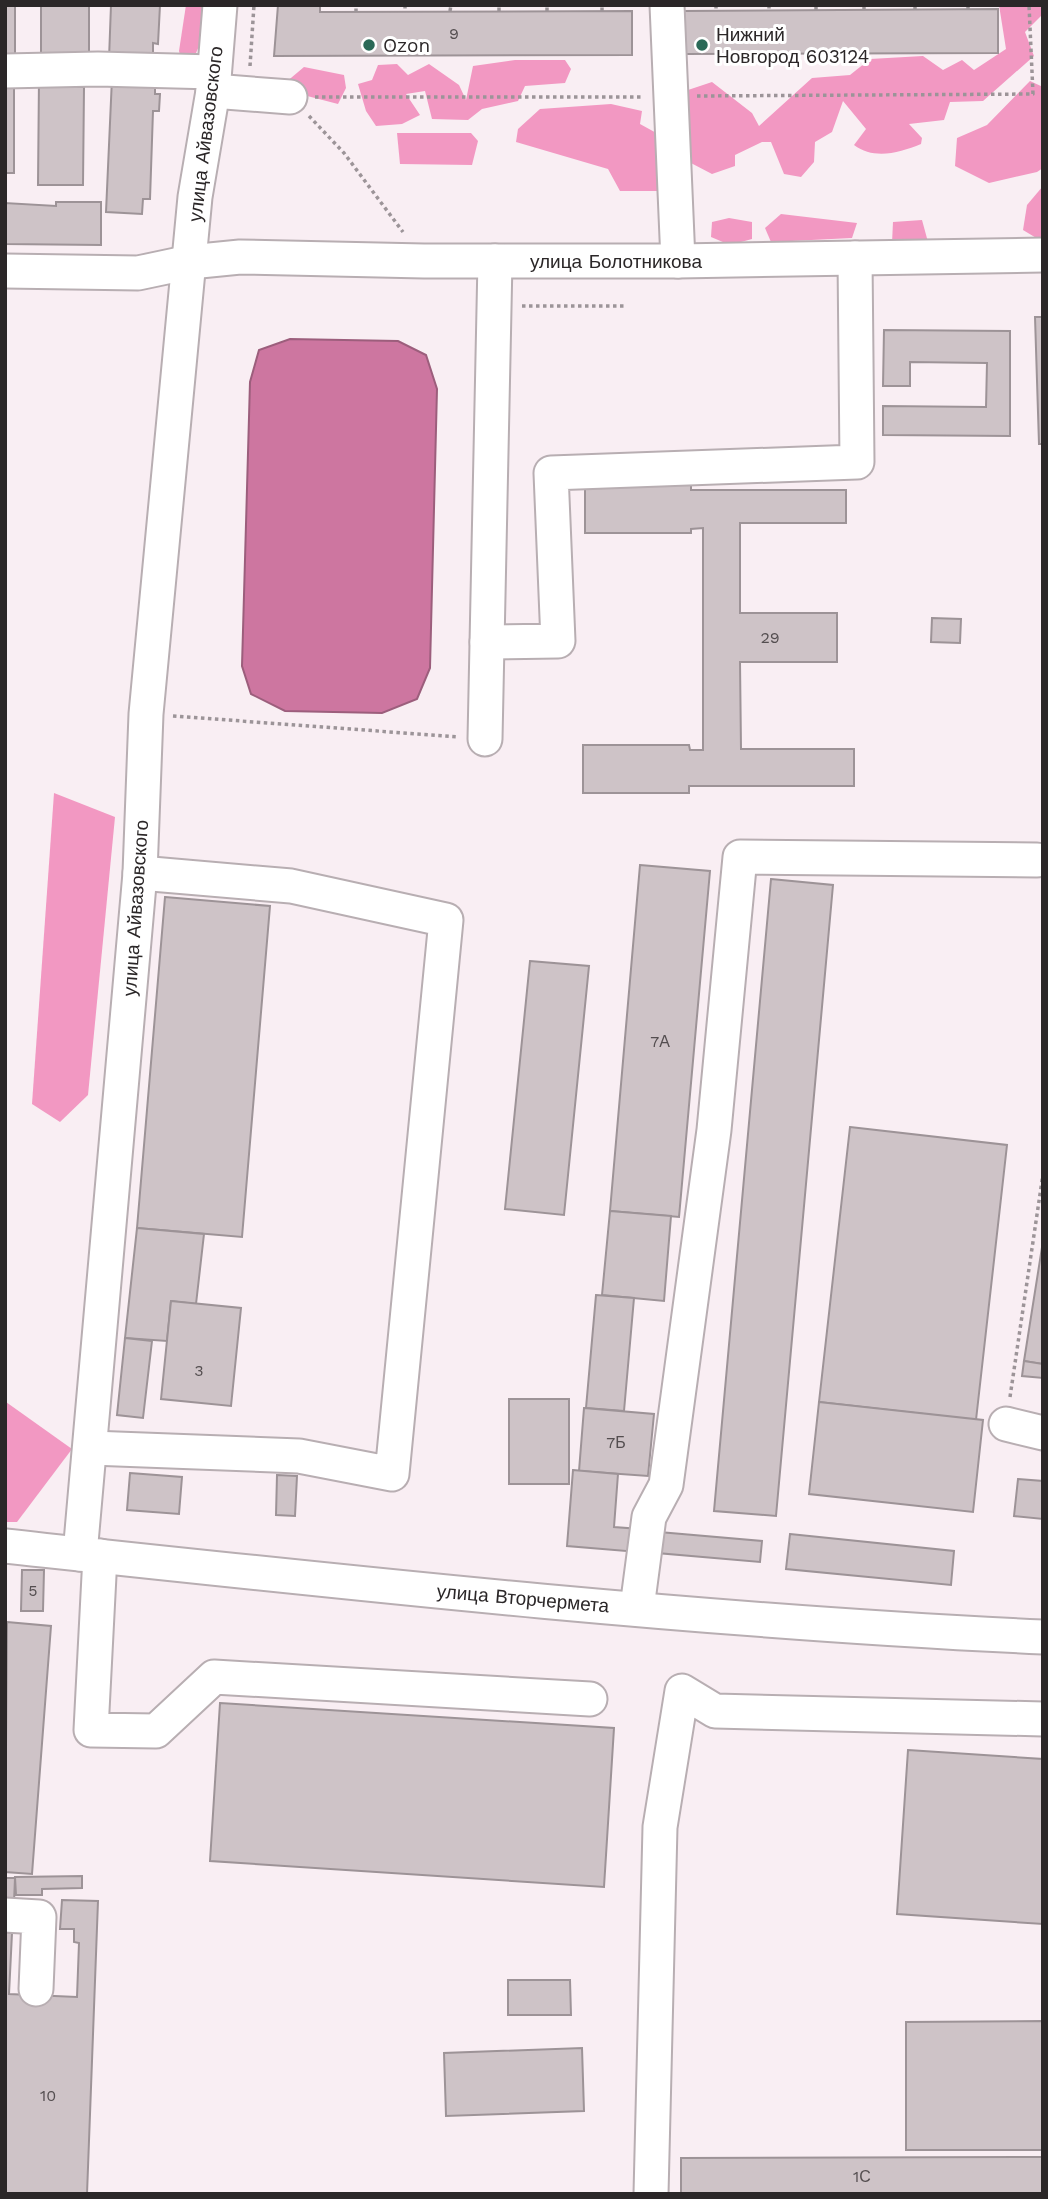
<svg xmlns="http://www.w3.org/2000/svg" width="1048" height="2199" viewBox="0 0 1048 2199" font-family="'Work Sans',sans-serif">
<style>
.forest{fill:#f298c2}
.water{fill:#cd76a0;stroke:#9c5e7c;stroke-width:2}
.building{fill:#cec3c7;stroke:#9d9397;stroke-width:2}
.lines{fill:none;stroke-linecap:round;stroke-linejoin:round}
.minor-casing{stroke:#b8aeb2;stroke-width:37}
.path{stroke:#9c9498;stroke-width:3.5;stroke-dasharray:3.5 3.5;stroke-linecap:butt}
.minor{stroke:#fff;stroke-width:33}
.poi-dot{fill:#2a6957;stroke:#fff;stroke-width:2.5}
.labels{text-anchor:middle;stroke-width:6;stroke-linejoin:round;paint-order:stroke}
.number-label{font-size:16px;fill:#544e50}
.poi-label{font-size:19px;fill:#2b2728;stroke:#fff;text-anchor:start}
.street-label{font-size:19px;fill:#2b2728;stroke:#fff}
</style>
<rect width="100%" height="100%" fill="#f9eef3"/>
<g class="forest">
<path d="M186 5H207L204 35 192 62H182L179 51Z"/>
<path d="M999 5H1043V14L1025 32 1034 56 983 101 950 102 944 120 909 124 922 138 921 144C899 153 874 160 854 145L866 129 843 101 832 132 815 142 814 162 801 177 784 174 771 142H762L735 155V166L712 174 689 162 685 91 712 82 752 113 759 126 812 78 850 75 870 59 923 56 943 70 962 60 974 70 1006 49Z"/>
<path d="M515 60H565L571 69 565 83 525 86 518 101 482 109 468 120 432 119 425 91 406 94 420 115 402 124 376 126 366 111 358 84 372 80 378 65 397 64 408 75 429 64 459 85 466 100 473 66Z"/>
<path d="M304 67 344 75 346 88 338 104 288 91 285 83Z"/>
<path d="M1030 81 1043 87V168L1037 172 989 183 955 166 957 138 987 125Z"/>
<path d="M611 104 642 111 640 124 669 140 664 191H620L608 169 516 142 518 129 540 109Z"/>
<path d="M397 133H471L478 141 472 165 400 164Z"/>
<path d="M1043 186V242L1023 230 1027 205Z"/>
<path d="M781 214 857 223 852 238 771 242 765 228Z"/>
<path d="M729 218 752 222V239L730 245 711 237 712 222Z"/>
<path d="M922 220 928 242 892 243 893 222Z"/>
<path d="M54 793 115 817 88 1095 60 1122 32 1104Z"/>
<path d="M6 1402 72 1449 17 1522H5Z"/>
</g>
<path class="water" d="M290 339 398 341 426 355 437 389 430 668 417 699 382 713 285 711 251 694 242 666 250 382 259 350Z"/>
<g class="building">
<rect x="5" y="5" width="10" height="57"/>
<rect x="41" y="5" width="48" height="57"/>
<path d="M111 5H160L158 44 153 43V60L109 59Z"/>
<path d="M278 5H320V12L632 11V55L274 56Z"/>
<path d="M998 9V53L683 54V11Z"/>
<path d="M39 78H64L63 87H84L83 185H38Z"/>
<path d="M112 78 155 80V94H160L159 111H153L150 199H143L142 214 106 212Z"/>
<rect x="5" y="82" width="9" height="91"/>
<path d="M56 202H101V245L5 244V203L56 206Z"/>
<path d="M1035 317H1043V444H1039Z"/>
<path d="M884 330 1010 331V436L883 435V406L986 407 987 363 910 362V386H883Z"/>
<path d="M585 485H691V490H846V523H740V613H837V662H740L741 749H854V786H689V793H583V745H689L690 750H703V528L691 529V533H585Z"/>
<path d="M932 618 961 619 960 643 931 642Z"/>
<path d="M640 865 710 871 679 1217 610 1211Z"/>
<path d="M771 879 833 885 776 1516 714 1511Z"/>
<path d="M165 897 270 906 242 1237 137 1228Z"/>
<path d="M530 961 589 966 564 1215 505 1209Z"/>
<path d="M850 1127 1007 1145 976 1420 819 1402Z"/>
<path d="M610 1211 671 1216 664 1301 602 1295Z"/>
<path d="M137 1228 204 1234 196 1304 171 1301 167 1341 125 1338Z"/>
<path d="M1043 1241V1364L1024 1361Z"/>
<path d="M596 1295 634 1298 624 1411 586 1408Z"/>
<path d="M171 1301 241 1308 231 1406 161 1399Z"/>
<path d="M125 1338 152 1341 143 1418 117 1415Z"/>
<path d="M1024 1361 1043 1364V1378L1022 1376Z"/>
<rect x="509" y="1399" width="60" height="85"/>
<path d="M819 1402 983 1420 973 1512 809 1494Z"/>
<path d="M584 1408 654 1414 648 1476 579 1471Z"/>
<path d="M573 1470 618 1474 614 1527 640 1529 638 1552 567 1546Z"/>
<path d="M130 1473 182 1477 179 1514 127 1510Z"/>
<path d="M277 1475 297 1476 295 1516 276 1515Z"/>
<path d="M1018 1479 1043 1481V1519L1014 1516Z"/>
<path d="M659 1532 762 1541 760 1562 657 1553Z"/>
<path d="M790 1534 954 1551 951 1585 786 1569Z"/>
<path d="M22 1570H44L43 1611H21Z"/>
<path d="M7 1622 51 1626 32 1874 5 1872Z"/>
<path d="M220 1703 614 1728 604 1887 210 1861Z"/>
<path d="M908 1750 1043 1759V1924L897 1914Z"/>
<path d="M82 1876V1888L42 1889V1895H16L15 1877Z"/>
<path d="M5 1878H15L14 1902 5 1901Z"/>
<path d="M62 1900 98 1901 87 2194H5V1932L12 1933 9 1994 77 1997 79 1943 74 1942V1929H60Z"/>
<path d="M508 1980H570L571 2015H508Z"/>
<path d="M1043 2021V2150H906V2022Z"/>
<path d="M582 2048 584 2111 446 2116 444 2053Z"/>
<path d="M1043 2157V2194H681V2158Z"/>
</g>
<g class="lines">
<g class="minor-casing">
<g id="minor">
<path d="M667 5 678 261"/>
<path d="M5 71 98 69 214 72"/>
<path d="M213 91 290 97"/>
<path d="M5 271 138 273 190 262 240 257 424 261H678L1043 255"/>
<path d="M487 642 558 641 551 473 857 462 855 258"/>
<path d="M485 739 495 261"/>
<path d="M1006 1424 1043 1433"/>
<path d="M91 1448 299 1456 392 1474 446 920 291 886 140 873"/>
<path d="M5 1546C350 1583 696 1621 1043 1637"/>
<path d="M80 1554 140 873 146 714 195 197 213 91 220 5"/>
<path d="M100 1556 91 1730 156 1731 214 1677 590 1699"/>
<path d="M637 1608 649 1517 666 1485 714 1130 740 857 1037 860"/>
<path d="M5 1915 39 1917 36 1989"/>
<path d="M651 2194 660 1827 682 1691 715 1711 1043 1719"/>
</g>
</g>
<g class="path">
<path d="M405 5V12"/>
<path d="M716 5V10"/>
<path d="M769 5V10"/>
<path d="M968 9V5"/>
<path d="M816 10V5"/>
<path d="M864 10V5"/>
<path d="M915 10V5"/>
<path d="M450 11 451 5"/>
<path d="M499 11V5"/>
<path d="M547 11V5"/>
<path d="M602 11V5"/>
<path d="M356 12V5"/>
<path d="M250 66 254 5"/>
<path d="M697 96 1033 94 1029 5"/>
<path d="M315 97H644"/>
<path d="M309 116 344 153 403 232"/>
<path d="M522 306H625"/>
<path d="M173 716 459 737"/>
<path d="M1010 1397 1043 1174"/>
</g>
<use href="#minor" class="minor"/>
</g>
<g class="poi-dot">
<circle cx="369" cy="45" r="7"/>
<circle cx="702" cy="45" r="7"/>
</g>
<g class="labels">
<g class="number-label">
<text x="454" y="39">9</text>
<text x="770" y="643">29</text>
<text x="660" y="1047">7А</text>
<text x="199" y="1376">3</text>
<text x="616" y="1448">7Б</text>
<text x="33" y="1596">5</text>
<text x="48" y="2101">10</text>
<text x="862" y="2182">1С</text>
</g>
<g class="poi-label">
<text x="716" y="41">Нижний<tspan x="716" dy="22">Новгород 603124</tspan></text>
<text x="383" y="52">Ozon</text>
</g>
<g class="street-label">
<text transform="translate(205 134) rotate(-83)" y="7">улица Айвазовского</text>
<text x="616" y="268">улица Болотникова</text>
<text transform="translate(135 908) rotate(-86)" y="7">улица Айвазовского</text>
<text transform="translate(523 1598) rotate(5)" y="7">улица Вторчермета</text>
</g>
</g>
<rect width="1048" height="2199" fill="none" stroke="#2b2728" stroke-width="14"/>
</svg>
